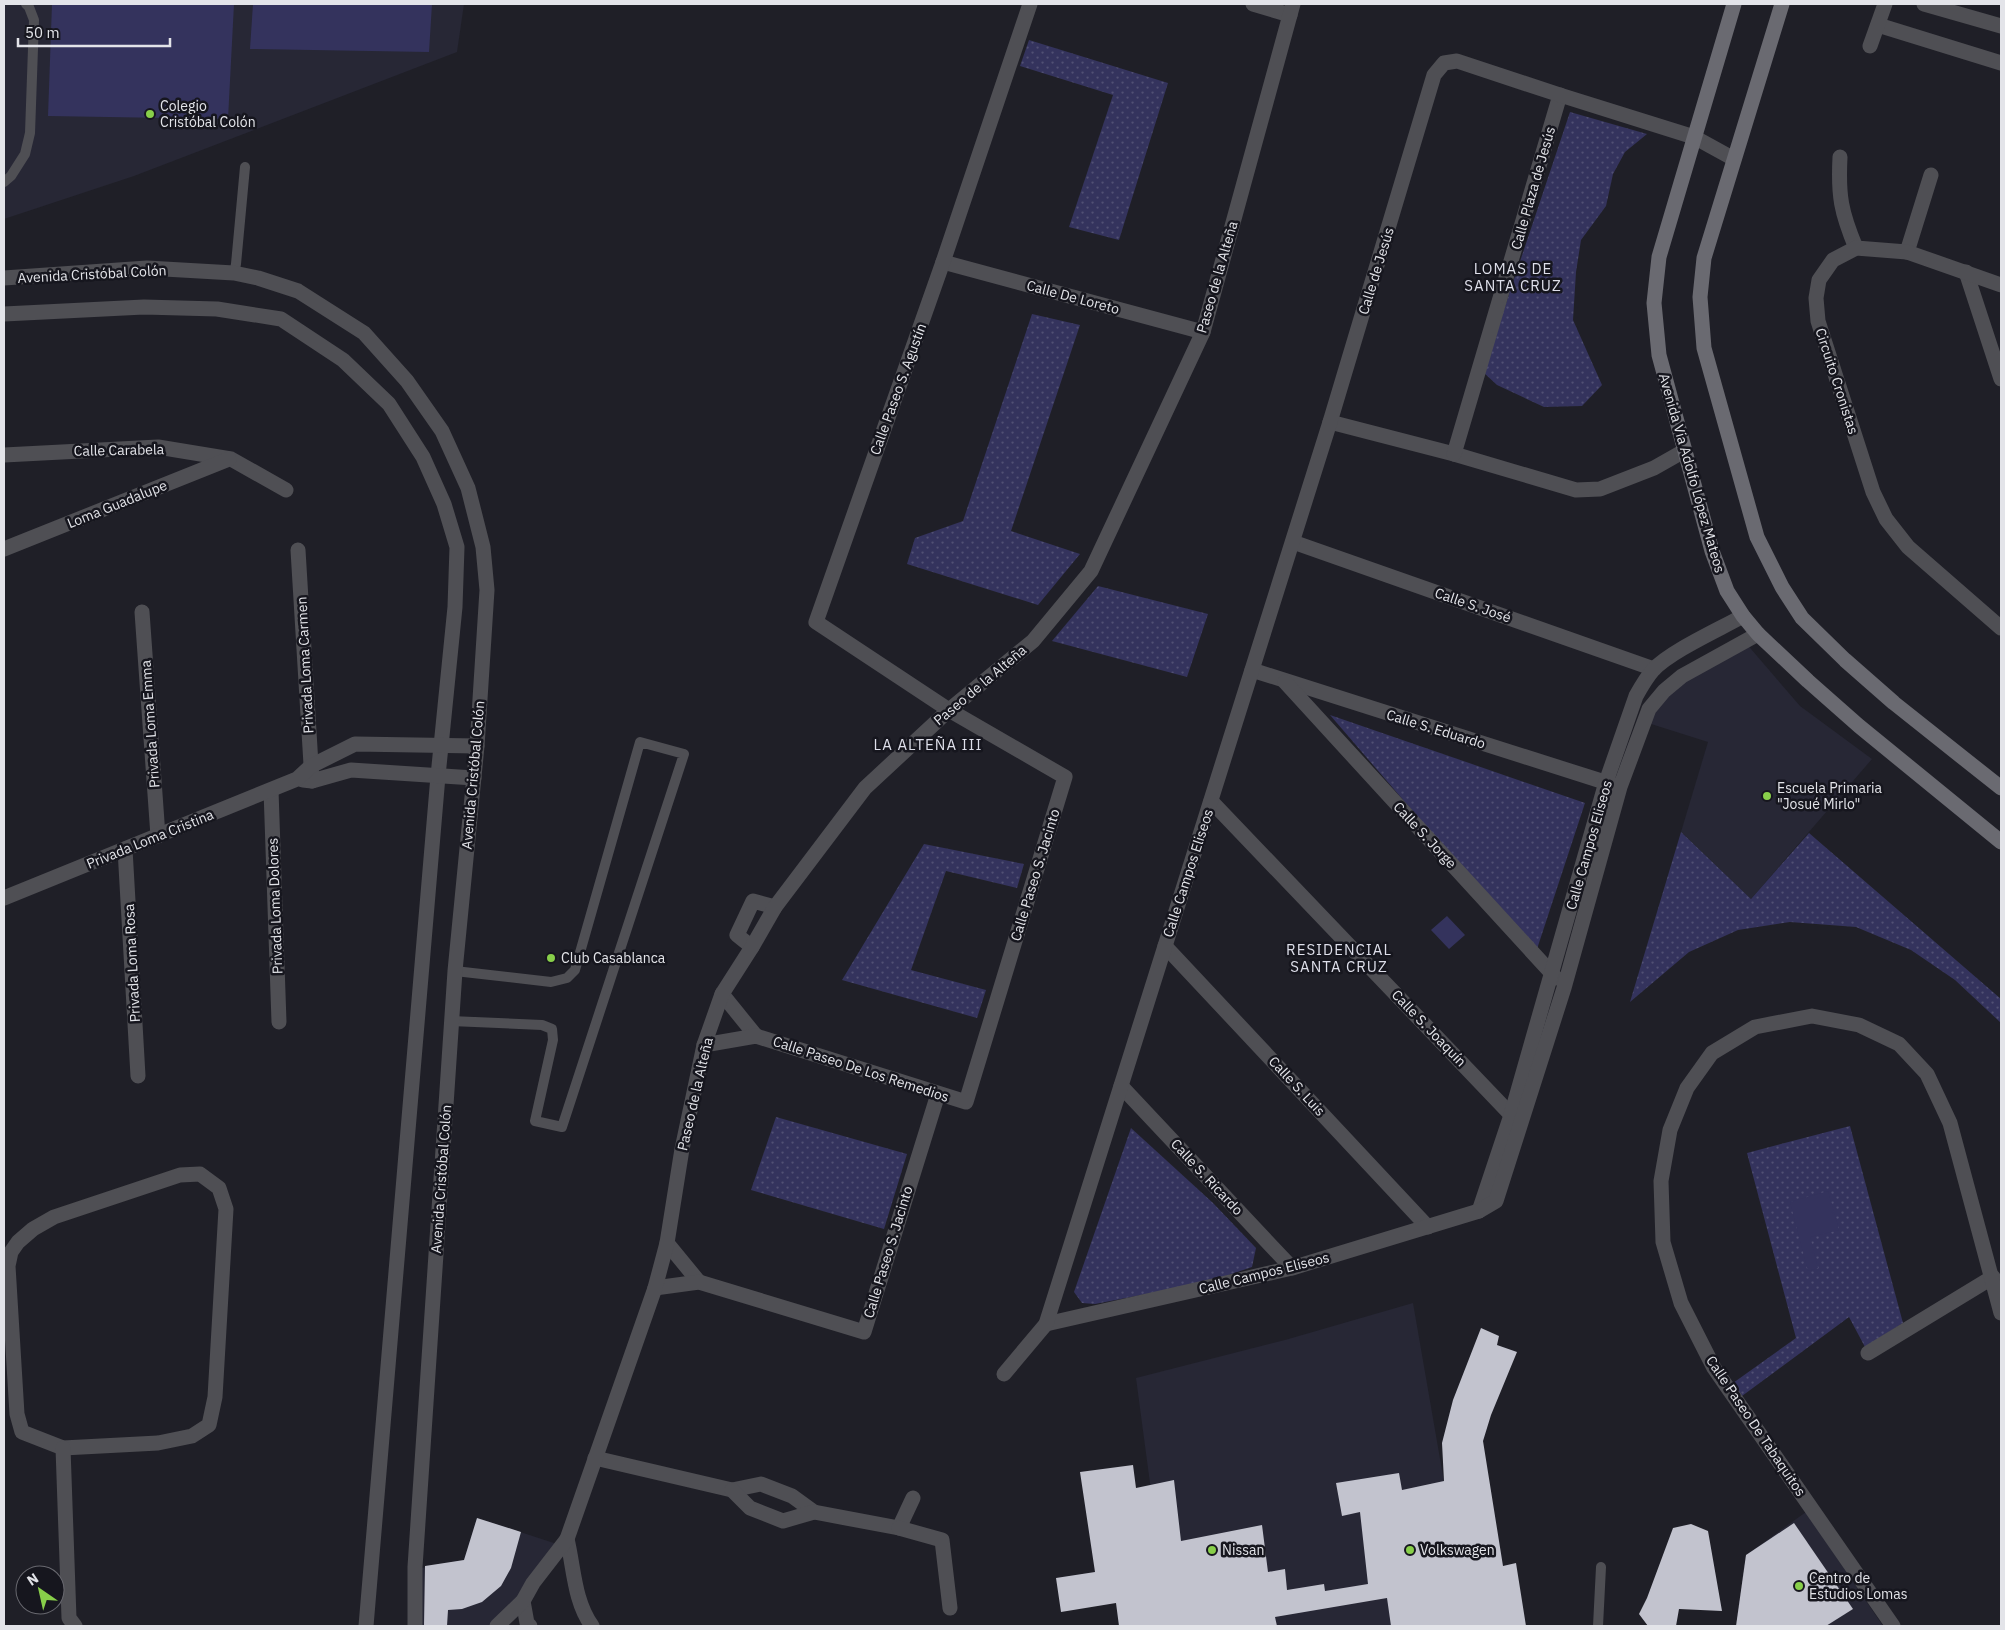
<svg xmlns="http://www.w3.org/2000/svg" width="2005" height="1630" viewBox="0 0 2005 1630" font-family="'IBM Plex Sans',sans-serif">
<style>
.built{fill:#272735}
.park{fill:url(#park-dots)}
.pitch{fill:#34335d}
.building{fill:#c2c3ce}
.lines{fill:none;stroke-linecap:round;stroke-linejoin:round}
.service{stroke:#4f4f54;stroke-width:10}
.minor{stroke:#4f4f54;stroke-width:15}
.secondary{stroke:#6a6a71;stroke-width:15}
.poi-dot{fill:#88cf4a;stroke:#16161e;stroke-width:2}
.labels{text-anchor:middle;stroke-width:5;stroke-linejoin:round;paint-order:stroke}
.poi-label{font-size:14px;fill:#e3e4e9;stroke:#16161e;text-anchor:start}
.street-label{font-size:14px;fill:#e3e4e9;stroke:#16161e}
.neighbourhood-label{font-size:15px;letter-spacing:1px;fill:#dedfea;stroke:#16161e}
</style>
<defs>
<pattern id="park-dots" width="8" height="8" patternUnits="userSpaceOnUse" patternTransform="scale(1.25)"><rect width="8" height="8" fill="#34335d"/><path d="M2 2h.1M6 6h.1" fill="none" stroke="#515074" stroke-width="1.8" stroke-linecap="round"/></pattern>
</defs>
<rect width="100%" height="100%" fill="#1f1f27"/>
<g class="built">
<path d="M4 4H464L457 52 134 176 4 219Z"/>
<path d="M1745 642 1800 706 1872 759 1751 899 1681 832 1708 742 1648 723 1653 711 1686 677Z"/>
<path d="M1413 1303 1469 1626H1169L1136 1378 1285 1340Z"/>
<path d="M1806 1512 1883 1626H1736L1746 1555Z"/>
<path d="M477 1518 560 1545 497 1626H417L421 1568 464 1560Z"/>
</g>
<g class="park">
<path d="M1029 40 1168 83 1119 240 1069 227 1113 95 1020 66Z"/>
<path d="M1570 112 1647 134 1625 152 1613 174 1606 206 1581 240 1576 272 1573 320 1602 385 1582 406 1544 407 1497 385 1483 372Z"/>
<path d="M1032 314 1080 325 1011 531 1080 554 1038 605 907 564 915 538 963 521Z"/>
<path d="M1098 586 1208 614 1187 677 1052 641Z"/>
<path d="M1330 715 1585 803 1537 949 1504 917Z"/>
<path d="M1681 832 1751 899 1809 833 2001 999V1023L1955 980 1911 950 1856 927 1790 922 1738 930 1689 952 1630 1002Z"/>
<path d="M924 844 1024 864 1017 888 946 871 911 970 986 990 977 1018 842 980Z"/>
<path d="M776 1117 907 1154 884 1229 751 1190Z"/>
<path d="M1850 1126 1903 1323 1865 1347 1849 1317 1742 1396 1733 1383 1796 1338 1747 1153Z"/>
<path d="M1131 1128 1213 1203 1256 1248 1252 1267 1208 1282 1095 1304 1082 1303 1074 1292Z"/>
</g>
<g class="pitch">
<path d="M52 4H234L228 119 48 116Z"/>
<path d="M253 4H432L429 52 250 49Z"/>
<path d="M1447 916 1465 935 1449 949 1431 930Z"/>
<path d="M1828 1191 1839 1230 1810 1237 1818 1268 1808 1271 1790 1202Z"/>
</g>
<g class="building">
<path d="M1481 1328 1499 1336 1497 1345 1517 1352 1491 1415 1483 1441 1503 1566 1516 1563 1526 1626H1391L1387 1598 1275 1617 1277 1626H1119L1116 1603 1061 1612 1056 1578 1095 1572 1080 1472 1133 1465 1136 1488 1174 1480 1181 1541 1262 1525 1268 1572 1285 1569 1287 1590 1324 1584 1325 1591 1368 1584 1360 1512 1342 1516 1336 1483 1399 1473 1402 1490 1444 1481 1442 1443 1453 1400Z"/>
<path d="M477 1518 521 1532 511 1568 501 1586 482 1602 462 1609 448 1610 447 1626H424L425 1566 464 1560Z"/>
<path d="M1794 1523 1853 1609 1826 1626H1736L1746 1555Z"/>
<path d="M1691 1524 1708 1531 1722 1611 1679 1609 1676 1626H1648L1639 1614 1647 1598 1673 1528Z"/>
</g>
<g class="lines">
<g class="service">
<path d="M4 182 11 176 25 154 30 133 34 20 29 7 26 4"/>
<path d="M234 273 236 264 245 167"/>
<path d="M451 1021 542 1025 552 1029 553 1040 535 1121 562 1127 684 754 640 742 575 970 567 978 551 982 455 971"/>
<path d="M1598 1626 1601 1567"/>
</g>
<g class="minor">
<path d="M1253 4 1290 15"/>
<path d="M1924 4 2001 26"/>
<path d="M1878 25 2001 63"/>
<path d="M1870 46 1885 4"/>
<path d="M1840 157C1838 196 1841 212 1856 248"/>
<path d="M1907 252 1931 175"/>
<path d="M943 262 1203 332"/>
<path d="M1966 272 2001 379"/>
<path d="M4 278 147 268 234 273 258 278 298 291 364 333 407 381 442 431 468 488 483 547 487 590 477 746 455 971 415 1567V1626"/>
<path d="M2001 285 1907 252 1856 248 1833 260 1819 280 1816 298 1818 321 1873 492 1886 519 1908 547 2001 628"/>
<path d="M4 314 144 307 217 309 281 319 343 360 389 404 423 457 444 504 457 547 455 607 438 776 366 1626"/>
<path d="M1330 422 1454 454 1576 490 1600 489 1654 468 1684 451"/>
<path d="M1454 454 1560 95"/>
<path d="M4 455 158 447 231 459 286 490"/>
<path d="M1293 542 1654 669"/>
<path d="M4 549 229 459"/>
<path d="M298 550 312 781"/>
<path d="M142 612 158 836"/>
<path d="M1252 670 1614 785"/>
<path d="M1285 682 1556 978"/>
<path d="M303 780 312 781 351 770 474 778"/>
<path d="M271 790 279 1022"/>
<path d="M1211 801 1516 1120"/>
<path d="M125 849 138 1076"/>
<path d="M4 898 297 779 311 766 355 744 477 746"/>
<path d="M1165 946 1428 1227"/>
<path d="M752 947 737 935 753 901 775 907"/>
<path d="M722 994 756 1036"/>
<path d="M704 1045 756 1036 966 1102 1065 777 949 710 816 622 943 262 1030 4"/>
<path d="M1121 1086 1292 1268"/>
<path d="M200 1174 219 1188 226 1209 215 1397 209 1425 192 1436 158 1443 63 1448 22 1432 17 1414 8 1266 11 1252 18 1242 33 1229 54 1217 180 1175Z"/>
<path d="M1479 1211 1511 1115 1606 782 1636 696C1641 687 1646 678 1653 670 1671 651 1718 630 1743 616"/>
<path d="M667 1243 699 1282"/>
<path d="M655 1288 699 1282 864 1332 938 1094"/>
<path d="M1046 1324 1292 1268 1479 1211 1496 1201 1564 988 1620 787 1649 709 1664 691 1682 676 1758 634"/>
<path d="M1868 1353 1993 1277"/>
<path d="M1004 1374 1046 1324 1330 422 1434 75 1444 63 1457 61 1560 95 1694 137 1734 159"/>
<path d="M63 1448 69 1618 75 1626"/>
<path d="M595 1458 732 1490 761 1484 792 1496 814 1512"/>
<path d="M732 1490 750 1508 783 1521 814 1512 899 1528 913 1498"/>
<path d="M899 1528 942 1540 950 1608"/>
<path d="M567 1539C574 1568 574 1601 592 1626"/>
<path d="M523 1601 527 1623 530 1626"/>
<path d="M497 1626 523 1601 533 1583 567 1539 655 1288 667 1243 682 1149 704 1045 722 994 752 947 775 907 865 788 949 710 1033 641 1091 571 1203 332 1293 4"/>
<path d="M1893 1626 1714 1368 1681 1303 1663 1242 1661 1181 1670 1130 1687 1088 1712 1053 1755 1027 1812 1016 1859 1025 1899 1044 1927 1074 1950 1123 2001 1313"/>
</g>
<g class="secondary">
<path d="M1734 4 1659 257 1654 303 1659 355 1712 551 1727 591 1743 616 1758 634 1808 681 1859 726 2001 842"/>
<path d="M1782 4 1704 258 1700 297 1704 348 1757 537 1782 587 1802 618 1845 660 1894 703 2001 788"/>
</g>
</g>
<g class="poi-dot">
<circle cx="150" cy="114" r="5"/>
<circle cx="1767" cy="796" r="5"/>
<circle cx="551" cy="958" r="5"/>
<circle cx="1212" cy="1550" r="5"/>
<circle cx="1410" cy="1550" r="5"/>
<circle cx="1799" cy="1586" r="5"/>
</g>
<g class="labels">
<g class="poi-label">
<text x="160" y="111">Colegio<tspan x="160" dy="16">Cristóbal Colón</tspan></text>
<text x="1777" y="793">Escuela Primaria<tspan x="1777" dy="16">"Josué Mirlo"</tspan></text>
<text x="561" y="963">Club Casablanca</text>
<text x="1222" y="1555">Nissan</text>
<text x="1420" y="1555">Volkswagen</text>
<text x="1809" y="1583">Centro de<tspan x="1809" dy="16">Estudios Lomas</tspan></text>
</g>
<g class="street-label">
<text transform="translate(1533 188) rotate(-74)" y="5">Calle Plaza de Jesús</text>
<text transform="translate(1376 271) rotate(-73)" y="5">Calle de Jesús</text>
<text transform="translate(92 274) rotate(-3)" y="5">Avenida Cristóbal Colón</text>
<text transform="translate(1217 277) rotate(-74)" y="5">Paseo de la Alteña</text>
<text transform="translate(1073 297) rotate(15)" y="5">Calle De Loreto</text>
<text transform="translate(1837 381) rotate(72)" y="5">Circuito Cronistas</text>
<text transform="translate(898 389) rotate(-70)" y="5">Calle Paseo S. Agustín</text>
<text transform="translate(119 450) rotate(-1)" y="5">Calle Carabela</text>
<text transform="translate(1692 473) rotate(74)" y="5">Avenida Via Adolfo López Mateos</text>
<text transform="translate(117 504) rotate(-22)" y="5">Loma Guadalupe</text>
<text transform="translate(1473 605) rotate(19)" y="5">Calle S. José</text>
<text transform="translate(305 665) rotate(-93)" y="5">Privada Loma Carmen</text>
<text transform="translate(980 685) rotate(-40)" y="5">Paseo de la Alteña</text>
<text transform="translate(150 724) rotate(-94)" y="5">Privada Loma Emma</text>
<text transform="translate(1436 729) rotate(17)" y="5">Calle S. Eduardo</text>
<text transform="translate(473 775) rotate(-85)" y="5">Avenida Cristóbal Colón</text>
<text transform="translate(1425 835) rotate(47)" y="5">Calle S. Jorge</text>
<text transform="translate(150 839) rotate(-22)" y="5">Privada Loma Cristina</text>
<text transform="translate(1589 845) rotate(-74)" y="5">Calle Campos Eliseos</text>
<text transform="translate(1188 873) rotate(-72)" y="5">Calle Campos Eliseos</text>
<text transform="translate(1035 875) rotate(-73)" y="5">Calle Paseo S. Jacinto</text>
<text transform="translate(275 906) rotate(-92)" y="5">Privada Loma Dolores</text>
<text transform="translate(132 963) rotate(-93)" y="5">Privada Loma Rosa</text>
<text transform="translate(1429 1028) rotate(46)" y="5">Calle S. Joaquín</text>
<text transform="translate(861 1069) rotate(18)" y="5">Calle Paseo De Los Remedios</text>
<text transform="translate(1297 1086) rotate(47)" y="5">Calle S. Luis</text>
<text transform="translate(695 1094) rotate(-77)" y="5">Paseo de la Alteña</text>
<text transform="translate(1207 1177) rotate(47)" y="5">Calle S. Ricardo</text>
<text transform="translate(441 1179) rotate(-86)" y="5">Avenida Cristóbal Colón</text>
<text transform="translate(888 1252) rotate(-73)" y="5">Calle Paseo S. Jacinto</text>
<text transform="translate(1264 1273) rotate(-14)" y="5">Calle Campos Eliseos</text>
<text transform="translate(1756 1426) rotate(56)" y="5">Calle Paseo De Tabaquitos</text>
</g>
<g class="neighbourhood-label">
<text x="1513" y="274">LOMAS DE<tspan x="1513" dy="17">SANTA CRUZ</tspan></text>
<text x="928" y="750">LA ALTEÑA III</text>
<text x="1339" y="955">RESIDENCIAL<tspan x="1339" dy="17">SANTA CRUZ</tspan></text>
</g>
</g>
<rect width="2005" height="1630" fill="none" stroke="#e3e4e9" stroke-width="10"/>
<g transform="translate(40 1590) rotate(326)"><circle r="24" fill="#16161e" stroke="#68686f"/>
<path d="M0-4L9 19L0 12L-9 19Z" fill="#88cf4a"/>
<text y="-8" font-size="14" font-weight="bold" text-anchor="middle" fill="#e3e4e9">N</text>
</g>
<path d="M18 38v8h152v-8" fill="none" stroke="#e3e4e9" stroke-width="2.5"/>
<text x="25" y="38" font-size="15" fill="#e3e4e9" stroke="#16161e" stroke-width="4" paint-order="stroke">50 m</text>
</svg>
